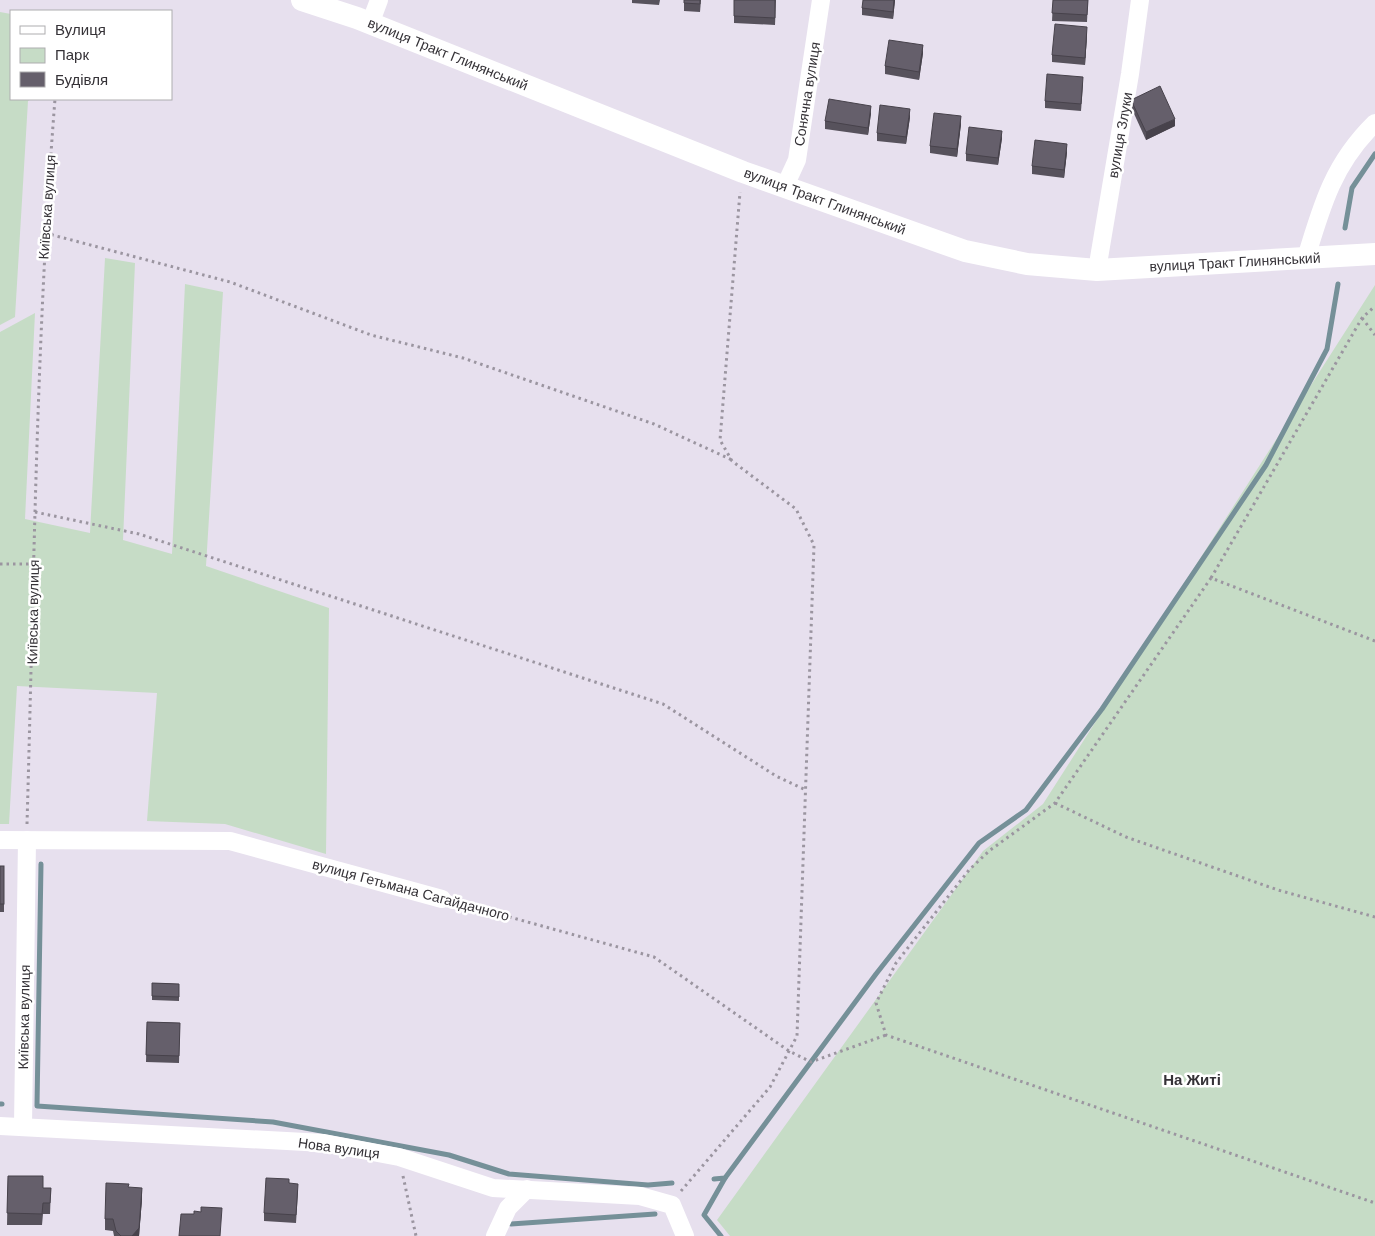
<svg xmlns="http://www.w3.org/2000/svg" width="1375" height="1236" viewBox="0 0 1375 1236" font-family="Arial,sans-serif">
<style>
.green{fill:#c6dcc6}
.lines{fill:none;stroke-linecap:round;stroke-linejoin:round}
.stream{stroke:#759098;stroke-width:5}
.path{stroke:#9b95a0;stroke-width:3;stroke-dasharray:2.5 4;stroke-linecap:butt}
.minor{stroke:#fff;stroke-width:18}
.major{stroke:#fff;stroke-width:22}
.wall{fill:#57525c}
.shaded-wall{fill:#47424b}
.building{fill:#655f6b;stroke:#47424b}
.labels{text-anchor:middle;stroke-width:5;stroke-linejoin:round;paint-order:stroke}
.street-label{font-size:14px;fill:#353237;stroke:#fff}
.neighbourhood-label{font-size:15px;font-weight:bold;fill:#353237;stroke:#fff}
</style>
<rect width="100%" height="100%" fill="#e7e0ee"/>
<g class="green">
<path d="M0 12 11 14V99H31L28 101 15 317 0 325Z"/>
<path d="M105 258 135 263 123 540 172 554 185 284 223 292 206 566 329 608 326 854 225 824 147 821 157 693 17 686 9 824H0V332L35 313 25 519 90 533Z"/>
<path d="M1375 285V1236H730L717 1220 983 851 1043 804Z"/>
</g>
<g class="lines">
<g class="stream">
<path d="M1345 228 1352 188 1375 154"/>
<path d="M41 864 37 1106 273 1122 449 1155 509 1174 648 1185 672 1183"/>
<path d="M0 1104H2"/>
<path d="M714 1179 725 1178 876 974 979 843 1026 810 1102 709 1266 465 1327 349 1338 284"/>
<path d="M511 1224 655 1214"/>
<path d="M721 1236 704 1215 725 1178"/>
</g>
<g class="path">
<path d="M45 233 230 282 371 335 463 358 654 424 732 460"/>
<path d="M1362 318 1375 335"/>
<path d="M35 512 139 534 663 704 776 776 806 790"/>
<path d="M0 564H35"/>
<path d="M1211 578 1362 318 1375 306"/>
<path d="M1375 641 1211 578 1055 803 989 851 969 870 896 963 876 1003 886 1035 1375 1203"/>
<path d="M1055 803 1126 837 1278 890 1375 917"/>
<path d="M27 824C34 582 36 340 55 99"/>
<path d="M459 903 654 957 789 1051 811 1062 886 1035"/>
<path d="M403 1176 416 1236"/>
<path d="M681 1191 770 1087 797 1036 814 545 796 509 732 461 720 440 740 192"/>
</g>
<g class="minor">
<path d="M370 24 379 0"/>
<path d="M785 186 797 160 821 0"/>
<path d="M1306 258C1322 204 1334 163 1375 123"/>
<path d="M1097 270 1130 74 1140 0"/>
<path d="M0 840 230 841 442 899"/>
<path d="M0 1126 324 1143 399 1157 493 1188 640 1196 672 1205 685 1236"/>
<path d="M23 1126 27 840"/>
<path d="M495 1236 508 1208 527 1189"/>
</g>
<path class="major" d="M302 0 357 18 743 172 965 251 1027 264 1097 270 1375 254"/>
</g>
<g class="wall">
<path d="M632 0H660L659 5 632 3Z"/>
<path d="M684 0H701L700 12 684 11Z"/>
<path d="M734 0H776L775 25 734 23Z"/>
<path d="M895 0 893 19 862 15V8Z"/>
<path d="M1053 0H1088L1087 22 1052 21Z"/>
<path d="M1087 35 1085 65 1052 62V55Z"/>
<path d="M923 53 919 80 885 74V66Z"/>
<path d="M1083 84 1081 111 1045 108V101Z"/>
<path d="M1131 100 1175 126 1146 140 1131 107Z"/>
<path d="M871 113 868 135 825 129V121Z"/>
<path d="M910 117 906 144 877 141V133Z"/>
<path d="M961 124 957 157 930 153V146Z"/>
<path d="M1002 138 998 165 966 161V154Z"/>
<path d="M1067 152 1064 178 1032 174V166Z"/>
<rect x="0" y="866" width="4" height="46"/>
<path d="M152 983 179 984V1001L152 1000Z"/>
<path d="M147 1022 180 1023 179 1063 146 1062Z"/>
<path d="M8 1176 43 1188H51L50 1214H43L42 1225H7Z"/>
<path d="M289 1183 298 1191 296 1223 264 1221V1213Z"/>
<path d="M128 1187 142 1199 139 1236H114L113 1231 105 1230V1219Z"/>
</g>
<g class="shaded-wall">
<path d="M894 0H895L893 19V12Z"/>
<path d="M1087 27V35L1085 65V58Z"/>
<path d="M923 45V53L919 80V72Z"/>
<path d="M871 106V113L868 135V128Z"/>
<path d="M910 109V117L906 144V137Z"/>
<path d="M961 116V124L957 157V149Z"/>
<path d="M1175 119V126L1146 140V132Z"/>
<path d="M1002 131V138L998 165V158Z"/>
<path d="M1067 144V152L1064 178V170Z"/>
<path d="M142 1188V1199L139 1236H132Z"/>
</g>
<g class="building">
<path d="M684 0H700V4L684 3Z"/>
<path d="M734 0H775V18L734 16Z"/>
<path d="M863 0H894L893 12 862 8Z"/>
<path d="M1053 0H1088L1087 15 1052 13Z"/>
<path d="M1055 24 1087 27 1085 58 1052 55Z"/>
<path d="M889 40 923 45 919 72 885 66Z"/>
<path d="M1047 74 1083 77 1081 104 1045 101Z"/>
<path d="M1160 86 1175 119 1146 132 1131 100Z"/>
<path d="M829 99 871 106 868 128 825 121Z"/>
<path d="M880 105 910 109 906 137 877 133Z"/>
<path d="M934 113 961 116 957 149 930 146Z"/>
<path d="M969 127 1002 131 998 158 966 154Z"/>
<path d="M1035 140 1067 144 1064 170 1032 166Z"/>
<rect x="0" y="866" width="4" height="38"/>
<path d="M152 983 179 984V997L152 996Z"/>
<path d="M147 1022 180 1023 179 1056 146 1055Z"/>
<path d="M8 1176H43V1188H51L50 1203H43L42 1214 7 1213Z"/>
<path d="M266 1178 289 1179V1183L298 1184 296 1215 264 1213Z"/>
<path d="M106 1183 129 1184 128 1187 142 1188 139 1228 132 1236H121L116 1231 113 1219H105Z"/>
<path d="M201 1207 222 1208 220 1236H179L181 1214H194V1211L201 1212Z"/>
</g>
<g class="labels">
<g class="street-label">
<text transform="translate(448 54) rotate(22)" y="5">вулиця Тракт Глинянський</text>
<text transform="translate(807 94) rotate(-81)" y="5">Сонячна вулиця</text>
<text transform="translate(1120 135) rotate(-80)" y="5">вулиця Злуки</text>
<text transform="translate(825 201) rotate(20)" y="5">вулиця Тракт Глинянський</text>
<text transform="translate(47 207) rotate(-86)" y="5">Київська вулиця</text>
<text transform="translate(1235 262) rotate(-3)" y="5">вулиця Тракт Глинянський</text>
<text transform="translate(33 612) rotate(-89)" y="5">Київська вулиця</text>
<text transform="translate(411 890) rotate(15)" y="5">вулиця Гетьмана Сагайдачного</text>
<text transform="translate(24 1017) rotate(-89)" y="5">Київська вулиця</text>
<text transform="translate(339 1148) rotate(8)" y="5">Нова вулиця</text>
</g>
<g class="neighbourhood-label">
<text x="1192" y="1085">На Житі</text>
</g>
</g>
<rect x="10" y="10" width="162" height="90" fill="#ffffff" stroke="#aeadaf"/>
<rect x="20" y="26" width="25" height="8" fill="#ffffff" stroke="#aeadaf"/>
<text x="55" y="35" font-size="15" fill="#353237">Вулиця</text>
<rect x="20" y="48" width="25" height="15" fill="#c6dcc6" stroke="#aeadaf"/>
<text x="55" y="60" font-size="15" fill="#353237">Парк</text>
<rect x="20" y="72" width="25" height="15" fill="#655f6b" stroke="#aeadaf"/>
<text x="55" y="85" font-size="15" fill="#353237">Будівля</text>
</svg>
